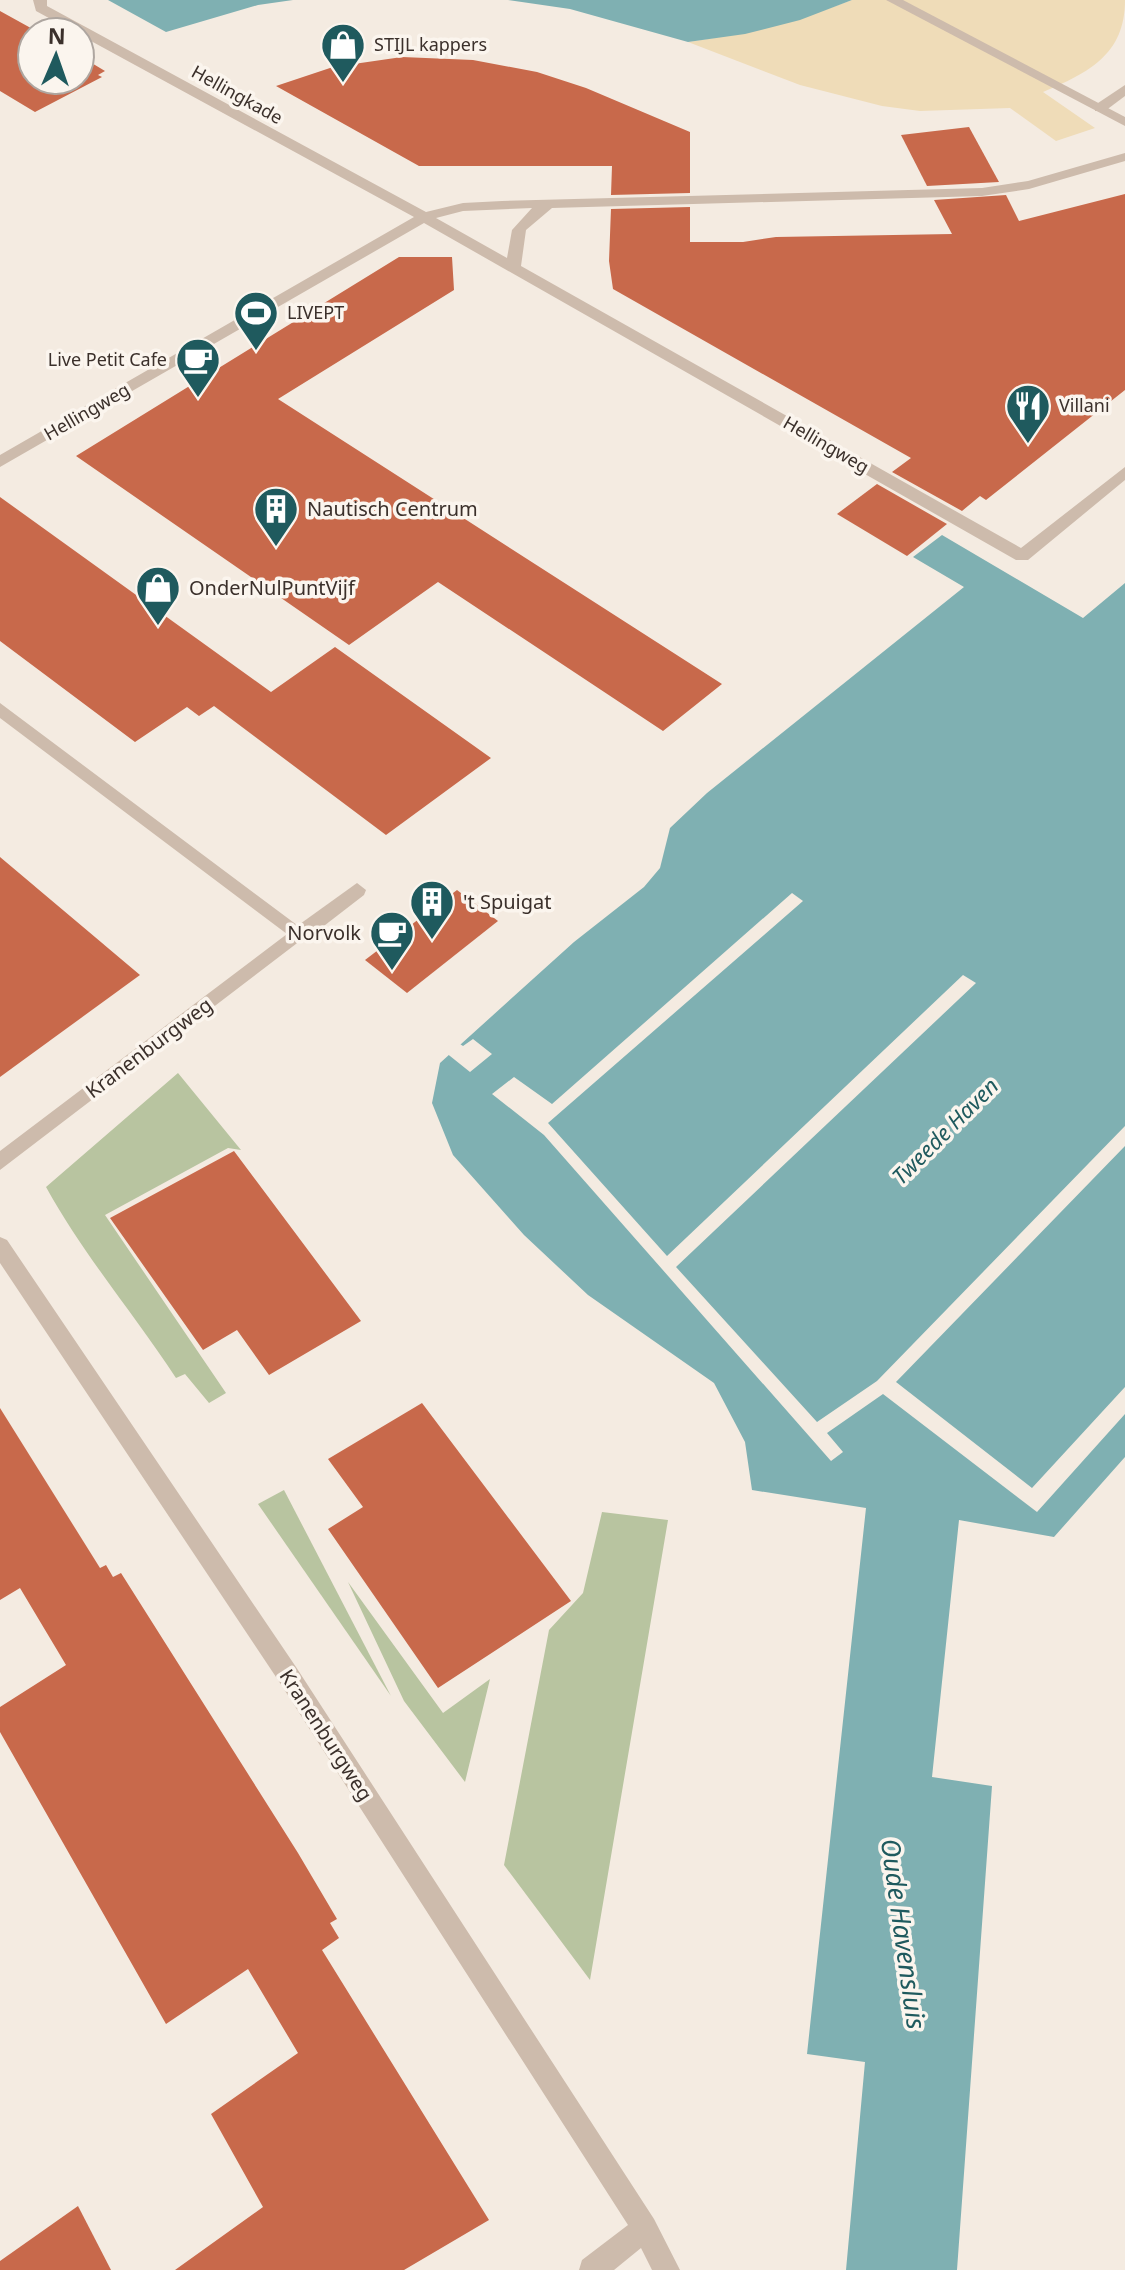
<svg xmlns="http://www.w3.org/2000/svg" width="1125" height="2270" viewBox="0 0 1125 2270" font-family="'Noto Sans',sans-serif">
<style>
.green{fill:#b8c4a0}
.sand{fill:#efdcb8}
.water{fill:#7fb0b2}
.pier{fill:#f4ebe1}
.building{fill:#c8694b}
.lines{fill:none;stroke-linecap:round;stroke-linejoin:round}
.lane{fill:#cdbbac;fill-rule:evenodd}
.street{fill:#cdbbac;fill-rule:evenodd}
.labels{text-anchor:middle;stroke-width:7;stroke-linejoin:round;paint-order:stroke}
.far-poi-label{font-size:18px;fill:#3b302b;stroke:#fbf5ee;text-anchor:start}
.far-street-label{font-size:18px;fill:#3b302b;stroke:#fbf5ee}
.poi-label{font-size:20px;fill:#3b302b;stroke:#fbf5ee;text-anchor:start}
.street-label{font-size:20px;fill:#3b302b;stroke:#fbf5ee}
.water-label{font-size:22px;font-style:italic;fill:#1f5a5e;stroke:#fbf5ee}
.near-water-label{font-size:26px;font-style:italic;fill:#1f5a5e;stroke:#fbf5ee}
</style>
<rect width="100%" height="100%" fill="#f4ebe1"/>
<g class="green">
<path d="M178 1073 241 1150 228 1148 105 1215 226 1393 209 1403 185 1374 176 1378C134 1314 83 1254 46 1187Z"/>
<path d="M284 1490 391 1696 258 1504Z"/>
<path d="M602 1512 668 1520 590 1980 504 1865 549 1630 583 1593Z"/>
<path d="M348 1582 443 1713 490 1679 465 1782 404 1701Z"/>
</g>
<path class="sand" d="M852 0H1125C1125 55 1088 73 1043 92L1095 128 1056 141 1010 108 920 111 882 106 800 85 688 42C746 34 798 21 852 0Z"/>
<g class="water">
<path d="M108 0H293L258 5 166 32Z"/>
<path d="M508 0H852L800 20 745 34 688 42 570 9Z"/>
<path d="M942 535 1083 618 1125 583V1457L1054 1537 959 1520 932 1777 992 1786 957 2270H846L865 2062 807 2054 866 1508 752 1490 745 1442 714 1383 588 1295 524 1235 453 1155 432 1103 440 1063 574 942 644 887 660 868 670 828 707 793 964 587 913 557Z"/>
</g>
<g class="pier">
<path d="M792 893 803 901 548 1123 667 1256 963 975 976 983 676 1267 817 1422 877 1381 1125 1126V1146L896 1382 1032 1488 1125 1387V1414L1037 1512 883 1394 827 1433 843 1452 831 1461 544 1135 492 1094 514 1077 552 1104Z"/>
<path d="M473 1039 492 1054 470 1072 445 1052 457 1042 463 1046Z"/>
</g>
<g class="building">
<path d="M0 11 38 32H32V80H80V56L105 71 98 75 102 77 35 112 0 91Z"/>
<path d="M402 57 473 60 537 72 586 88 690 132V193L611 195 612 166H419L276 86 333 67Z"/>
<path d="M969 127 999 182 927 186 901 135Z"/>
<path d="M1125 194V390L986 500 980 496 962 511 892 472 911 458 613 289 609 261 611 209 690 207V242H743L776 237 952 234 934 200 1006 195 1019 221Z"/>
<path d="M399 257H452L454 290 278 399 722 684 663 731 438 582 349 645 76 456Z"/>
<path d="M877 484 947 524 907 556 837 514Z"/>
<path d="M0 497 271 692 335 647 491 758 386 835 214 706 199 716 187 707 135 742 0 641Z"/>
<path d="M0 857 140 975 0 1077Z"/>
<path d="M457 890 498 921 407 993 365 960Z"/>
<path d="M234 1151 361 1321 269 1375 237 1330 203 1350 110 1218Z"/>
<path d="M422 1403 571 1601 438 1688 328 1529 363 1507 328 1459Z"/>
<path d="M0 1408 100 1568 106 1565 113 1577 121 1573 298 1853 337 1919 330 1923 339 1938 322 1950 489 2220 404 2270H175L263 2207 211 2114 298 2053 248 1969 166 2024 0 1732V1707L66 1665 20 1588 0 1600Z"/>
<path d="M78 2206 111 2270H0V2261Z"/>
</g>
<g class="lines">
<g class="lane">
<path d="M886 0H903L1125 117V126Z"/>
<path d="M357 883 366 890 364 895 307 939H293L291 934 293 929Z"/>
</g>
<g class="street">
<path d="M33 0H47V6L426 212 463 203 502 201 982 188 1028 181 1125 153V161L1029 189 982 196 552 208 526 230 521 266 1021 548 1125 467V480L1028 560H1016L424 223 0 467V455L414 217 36 11ZM532 208 512 230 507 258 436 218 463 211Z"/>
<path d="M1125 85V96L1105 111H1095V105Z"/>
<path d="M0 703 309 934 0 1170V1151L287 934 0 718Z"/>
<path d="M0 1237 7 1240 296 1667 654 2219 680 2270H652L641 2248 614 2270H579L582 2260 628 2225 280 1683 0 1263Z"/>
</g>
</g>
<defs>
<g id="shop-pin" transform="scale(2.3)"><path d="M0 17L-7.5 6A9.5 9.5 0 1 1 7.5 6Z" fill="#1f5a5e" stroke="#fbf5ee"/><path d="M-5-2.5h2.3a2.7 3.5 0 0 1 5.4 0H5L5.5 6h-11ZM-1.5-2.5h3a1.5 2.3 0 0 0-3 0Z" fill="#fff"/></g>
<g id="stadium-pin" transform="scale(2.3)"><path d="M0 17L-7.5 6A9.5 9.5 0 1 1 7.5 6Z" fill="#1f5a5e" stroke="#fbf5ee"/><path d="M0-5a6.5 5 0 1 0 0 10a6.5 5 0 1 0 0-10ZM-3.5-1.8h7v3.6h-7Z" fill="#fff"/></g>
<g id="cafe-pin" transform="scale(2.3)"><path d="M0 17L-7.5 6A9.5 9.5 0 1 1 7.5 6Z" fill="#1f5a5e" stroke="#fbf5ee"/><path d="M-5.5-4.5H6V0H3Q3 3.5 0 3.5H-2.5Q-5.5 3.5-5.5 0ZM3-3.2v2h1.7v-2ZM-6 4.5H4V6H-6Z" fill="#fff"/></g>
<g id="restaurant-pin" transform="scale(2.3)"><path d="M0 17L-7.5 6A9.5 9.5 0 1 1 7.5 6Z" fill="#1f5a5e" stroke="#fbf5ee"/><path d="M-5-6h1v4h1v-4h1v4h1v-4h1v5L-1.5 .5V6h-2V.5L-5-1ZM5-6V6H3V1.5H1.5Q1.5-4 5-6Z" fill="#fff"/></g>
<g id="building-pin" transform="scale(2.3)"><path d="M0 17L-7.5 6A9.5 9.5 0 1 1 7.5 6Z" fill="#1f5a5e" stroke="#fbf5ee"/><path d="M-4-6H4V6H1V3H-1V6H-4ZM-2.5-4.3h1.7v1.8h-1.7ZM.8-4.3h1.7v1.8H.8ZM-2.5-1h1.7V.8h-1.7ZM.8-1h1.7V.8H.8Z" fill="#fff"/></g>
</defs>
<g fill-rule="evenodd">
<use href="#shop-pin" x="343" y="45"/>
<use href="#stadium-pin" x="256" y="313"/>
<use href="#cafe-pin" x="198" y="360"/>
<use href="#restaurant-pin" x="1028" y="406"/>
<use href="#building-pin" x="276" y="509"/>
<use href="#shop-pin" x="158" y="588"/>
<use href="#building-pin" x="432" y="902"/>
<use href="#cafe-pin" x="392" y="933"/>
</g>
<g class="labels">
<g class="far-poi-label">
<text x="374" y="51">STIJL kappers</text>
<text x="287" y="319">LIVEPT</text>
<text x="167" y="366" text-anchor="end">Live Petit Cafe</text>
<text x="1059" y="412">Villani</text>
</g>
<g class="far-street-label">
<text transform="translate(237 95) rotate(29)" y="6">Hellingkade</text>
<text transform="translate(87 412) rotate(-30)" y="6">Hellingweg</text>
<text transform="translate(826 445) rotate(30)" y="6">Hellingweg</text>
</g>
<g class="poi-label">
<text x="307" y="516">Nautisch Centrum</text>
<text x="189" y="595">OnderNulPuntVijf</text>
<text x="463" y="909">'t Spuigat</text>
<text x="361" y="940" text-anchor="end">Norvolk</text>
</g>
<g class="street-label">
<text transform="translate(149 1048) rotate(-37)" y="7">Kranenburgweg</text>
<text transform="translate(326 1735) rotate(57)" y="7">Kranenburgweg</text>
</g>
<g class="water-label">
<text transform="translate(945 1131) rotate(-45)" y="8">Tweede Haven</text>
</g>
<g class="near-water-label">
<text transform="translate(903 1934) rotate(82)" y="9">Oude Havensluis</text>
</g>
</g>
<g transform="translate(56 56) rotate(2)"><circle r="38" fill="#fbf5ee" stroke="#aea6a0" stroke-width="2"/>
<path d="M0-6L14 30L0 20L-14 30Z" fill="#1f5a5e"/>
<text y="-12" font-size="22" font-weight="bold" text-anchor="middle" fill="#3b302b">N</text>
</g>
</svg>
